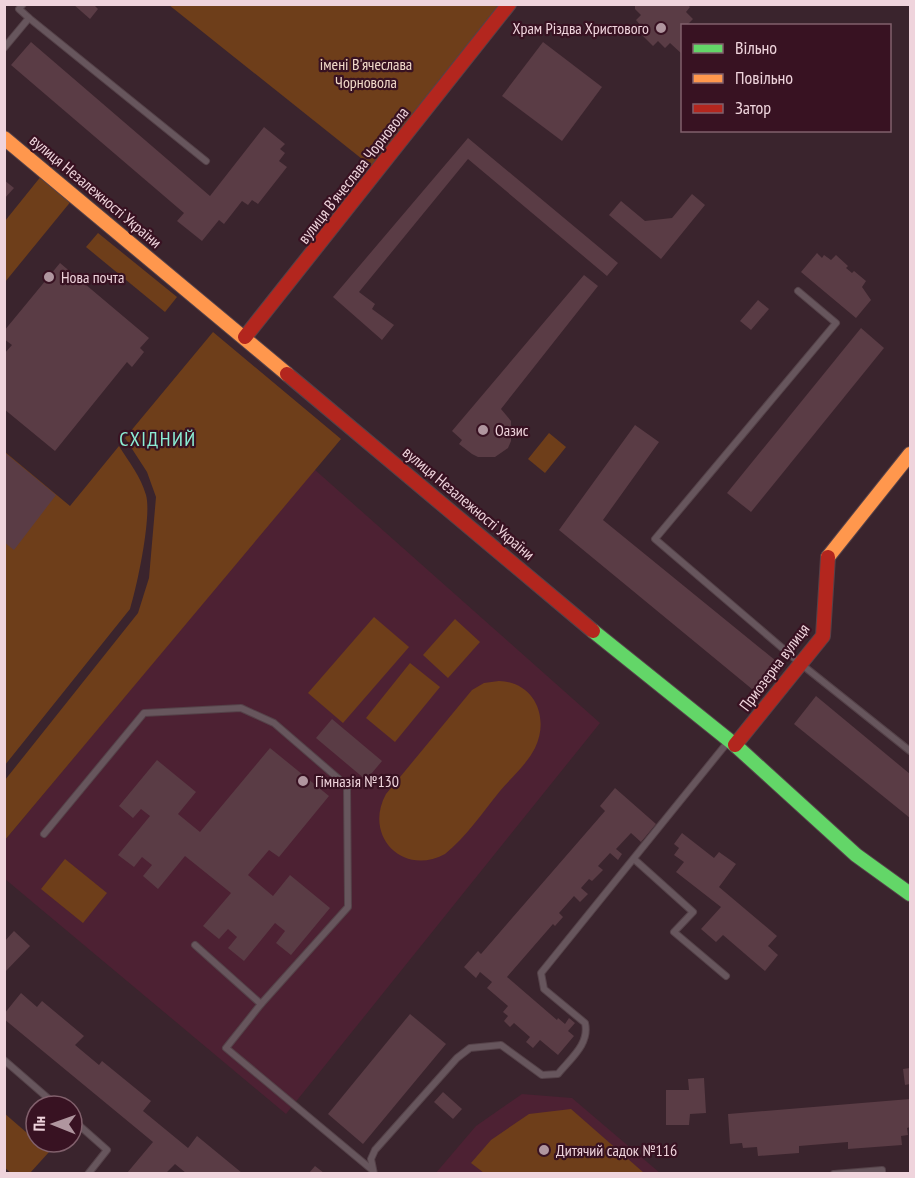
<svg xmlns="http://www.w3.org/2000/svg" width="915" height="1178" viewBox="0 0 915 1178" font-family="'PT Sans Narrow',sans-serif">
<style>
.built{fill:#4d2133}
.green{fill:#6e3e1a}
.building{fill:#5a3c45}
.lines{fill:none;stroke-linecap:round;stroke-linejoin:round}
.lane-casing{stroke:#554249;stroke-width:8}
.fast-casing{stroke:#554249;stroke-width:16}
.slow-casing{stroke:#554249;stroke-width:16}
.jam-casing{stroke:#554249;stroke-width:16}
.lane{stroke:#67565d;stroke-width:6}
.fast{stroke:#63d668;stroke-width:14}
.slow{stroke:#ff974d;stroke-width:14}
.jam{stroke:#b3261e;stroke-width:14}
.poi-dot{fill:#b0969f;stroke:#381222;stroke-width:2}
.labels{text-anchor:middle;stroke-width:4.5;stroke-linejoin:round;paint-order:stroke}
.poi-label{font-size:16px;fill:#efd4dc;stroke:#381222;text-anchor:start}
.park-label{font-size:16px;fill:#f0d9c9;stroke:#381222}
.street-label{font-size:16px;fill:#efd4dc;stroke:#381222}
.quarter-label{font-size:20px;letter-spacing:1.5px;fill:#8beed5;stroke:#381222}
</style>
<rect width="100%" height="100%" fill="#3a242d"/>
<g class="built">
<path d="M314 469 600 723 286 1114 5 879V840Z"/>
<path d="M522 1094 572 1098 660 1173 435 1174 476 1126Z"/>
</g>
<g class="green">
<path d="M169 5H509L372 167Z"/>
<path d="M42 175 72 200 5 282V221Z"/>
<path d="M98 233 177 297 165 312 86 247Z"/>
<path d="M213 332 341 439 5 840V780L138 613 149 578 156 497 147 472 125 438Z"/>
<path d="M549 433 566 447 545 473 528 459Z"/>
<path d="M119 446C129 462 141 477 146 495 152 516 137 587 130 609L5 765V452L70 506Z"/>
<path d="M374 617 409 647 343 723 308 693Z"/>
<path d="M455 619 480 642 448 678 423 655Z"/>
<path d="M410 663 440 687 395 742 366 718Z"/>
<path d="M499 681C534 682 550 717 535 748 527 764 511 778 500 791 483 812 466 837 445 854 403 877 363 836 386 794L472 690 484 683Z"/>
<path d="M65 859 107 893 83 923 41 889Z"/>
<path d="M571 1109 644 1173H484L471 1163 491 1140 529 1114Z"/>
<path d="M4 1113 49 1152 30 1173H11L5 1168Z"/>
</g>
<g class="building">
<path d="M73 4H93L98 9 90 19Z"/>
<path d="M635 4H687L690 7 686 12 693 19 686 26H682V54L670 43 665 48 658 41 653 46 637 30 641 26 636 20 641 15 635 9Z"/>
<path d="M31 42 210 196 264 127 285 144 280 149 285 153 279 161 287 167 258 204 252 200 248 205 242 201 224 224 219 220 202 241 177 221 184 213 11 65Z"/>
<path d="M543 42 602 87 562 141 502 96Z"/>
<path d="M468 138 618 263 607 276 468 159 359 292 375 304 372 309 394 325 382 340 333 297Z"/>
<path d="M4 180 14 188 4 199Z"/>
<path d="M692 194 705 205 661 259 609 215 621 201 645 221 672 218Z"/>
<path d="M817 253 822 258 824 255 831 260 836 255 848 266 846 268 852 273 854 271 866 281 862 287 871 300 856 318 801 272Z"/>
<path d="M60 263 149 338 140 348 144 352 132 367 127 362 55 451 4 409V354L12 345 4 339V331Z"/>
<path d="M584 275 598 286 501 409 511 421V441L508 448 495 457H478L472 454 459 444 462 440 452 431Z"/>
<path d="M758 300 769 309 751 330 740 321Z"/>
<path d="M861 328 884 348 751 512 727 493Z"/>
<path d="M635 425 659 442 603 520 781 665 758 694 559 530Z"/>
<path d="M4 452 56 495 14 550 4 542Z"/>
<path d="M816 696 910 774V818L794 724Z"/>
<path d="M332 719 382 761 366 780 316 738Z"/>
<path d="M270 748 329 796 279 857 269 850 248 875 273 896 290 875 330 908 291 955 276 943 285 931 275 923 244 961 228 948 237 937 228 929 219 939 203 926 231 893 185 856 158 889 143 876 152 865 142 857 134 867 118 855 150 816 141 809 133 818 119 806 157 760 196 792 178 814 200 832Z"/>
<path d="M615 788 656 824 641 842 631 833 616 849 622 854 618 860 610 853 598 866 603 870 592 881 589 879 581 888 588 894 580 902 574 896 559 913 563 917 555 926 553 924 507 977 557 1020 558 1018 565 1024 569 1018 575 1023 568 1031 574 1036 558 1055 540 1040 533 1048 526 1042 530 1037 514 1023 510 1027 504 1021 508 1016 503 1012 508 1006 487 988 492 982 480 972 476 978 464 967 478 951 481 954 605 811 600 806Z"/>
<path d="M682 833 714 858 719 852 736 864 719 887 777 936 768 946 778 955 765 971 723 935 716 942 701 929 721 907 676 872 684 862 674 855 679 848 674 844Z"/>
<path d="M14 931 30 946 4 973V942Z"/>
<path d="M21 993 37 1007 42 1001 84 1036 75 1045 99 1065 102 1061 151 1101 143 1111 188 1148 197 1136 242 1173H186L175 1164 166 1173H127L153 1142 4 1019V1014Z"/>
<path d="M410 1014 446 1044 363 1144 328 1114Z"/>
<path d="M910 1068V1084L905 1085 903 1069Z"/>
<path d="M704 1078 706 1113 690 1114 689 1125H666V1090H689L688 1079Z"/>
<path d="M443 1092 462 1109 453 1119 434 1102Z"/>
<path d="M910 1099V1127L907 1128 908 1135 901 1136 902 1145 848 1149V1142L799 1146V1153L758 1156 757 1147 743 1148 742 1143 730 1144 728 1114Z"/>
<path d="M315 1166 324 1173H309Z"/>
</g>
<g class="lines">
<g class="lane-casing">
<g id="lane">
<path d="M23 4 19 9 29 18 206 161"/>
<path d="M4 48 29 18"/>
<path d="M798 291 836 323 655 539 801 664 910 751"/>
<path d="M44 834 144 713 241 708 274 723 347 786 348 907 261 1004"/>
<path d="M634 859 693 912 674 932 726 976"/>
<path d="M195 945 261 1004 226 1048 371 1169"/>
<path d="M4 1060 57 1106"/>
<path d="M72 1119 107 1150 88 1174"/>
<path d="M374 1174 371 1159 375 1150 457 1058 470 1048 501 1045 542 1075 558 1074C570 1059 590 1044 585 1023L544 989 541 973 727 743"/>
<path d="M834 1174 882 1170V1174"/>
</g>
</g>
<g class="fast-casing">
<path id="fast" d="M593 631 735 745 856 855 910 894"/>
</g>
<g class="slow-casing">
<g id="slow">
<path d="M4 138 287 374"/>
<path d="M828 557 910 454"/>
</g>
</g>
<g class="jam-casing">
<g id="jam">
<path d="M245 337 509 4"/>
<path d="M287 374 593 631"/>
<path d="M735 745 823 636 828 557"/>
</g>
</g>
<use href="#lane" class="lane"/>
<use href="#fast" class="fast"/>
<use href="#slow" class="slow"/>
<use href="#jam" class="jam"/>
</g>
<g class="poi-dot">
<circle cx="661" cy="28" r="6"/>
<circle cx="49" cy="277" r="6"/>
<circle cx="483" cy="430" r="6"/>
<circle cx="303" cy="781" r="6"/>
<circle cx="544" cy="1150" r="6"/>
</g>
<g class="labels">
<g class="poi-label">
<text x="649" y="34" text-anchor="end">Храм Різдва Христового</text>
<text x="61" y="283">Нова почта</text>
<text x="495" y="436">Оазис</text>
<text x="315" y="787">Гімназія №130</text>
<text x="556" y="1156">Дитячий садок №116</text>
</g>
<g class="park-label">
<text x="366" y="70">імені В'ячеслава<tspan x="366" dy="18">Чорновола</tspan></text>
</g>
<g class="street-label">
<text transform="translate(353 175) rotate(-52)" y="6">вулиця Вʼячеслава Чорновола</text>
<text transform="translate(96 191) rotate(40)" y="6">вулиця Незалежності України</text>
<text transform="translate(469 503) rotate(40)" y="6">вулиця Незалежності України</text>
<text transform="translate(774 667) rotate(-53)" y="6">Приозерна вулиця</text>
</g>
<g class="quarter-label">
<text x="158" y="446">СХІДНИЙ</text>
</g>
</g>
<rect width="915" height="1178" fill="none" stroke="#efd4dc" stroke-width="12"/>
<rect x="681" y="24" width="210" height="108" fill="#381222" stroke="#81606c" stroke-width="1.5"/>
<rect x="693" y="44" width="30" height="9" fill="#63d668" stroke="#81606c" stroke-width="1.5"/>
<text x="735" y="54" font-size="18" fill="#efd4dc">Вільно</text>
<rect x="693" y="74" width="30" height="9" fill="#ff974d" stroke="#81606c" stroke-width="1.5"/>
<text x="735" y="84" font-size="18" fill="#efd4dc">Повільно</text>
<rect x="693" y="104" width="30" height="9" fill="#b3261e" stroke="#81606c" stroke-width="1.5"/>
<text x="735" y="114" font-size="18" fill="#efd4dc">Затор</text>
<g transform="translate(54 1124) rotate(271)"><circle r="28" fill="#381222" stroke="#81606c" stroke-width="1.5"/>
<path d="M0-4.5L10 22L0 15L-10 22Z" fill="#b0969f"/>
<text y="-9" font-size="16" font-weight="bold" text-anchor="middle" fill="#efd4dc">Пн</text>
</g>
</svg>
